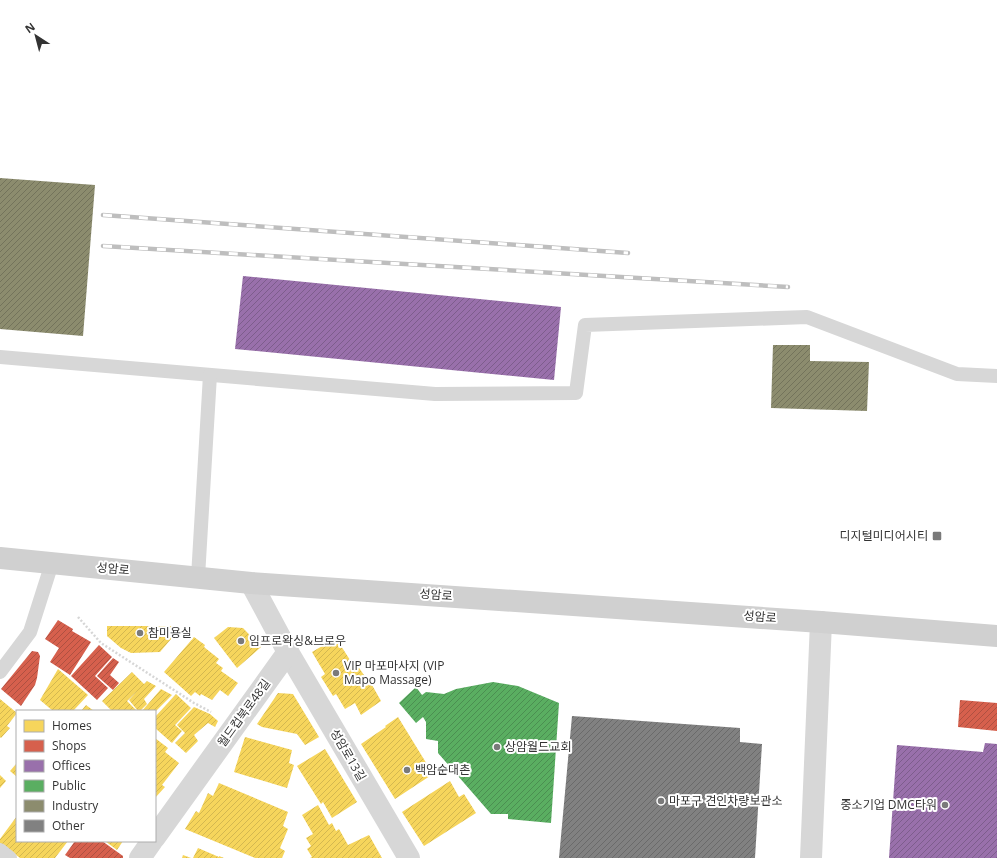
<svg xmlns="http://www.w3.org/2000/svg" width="997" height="858" viewBox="0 0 997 858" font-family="'Open Sans','Noto Sans KR',sans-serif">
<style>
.homes{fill:url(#homes-hatch)}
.shops{fill:url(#shops-hatch)}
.offices{fill:url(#offices-hatch)}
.public{fill:url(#public-hatch)}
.industry{fill:url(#industry-hatch)}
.building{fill:url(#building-hatch)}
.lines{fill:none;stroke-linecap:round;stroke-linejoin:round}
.path{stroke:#d6d6d6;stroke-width:2.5;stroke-dasharray:2 2;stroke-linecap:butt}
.lane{stroke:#d7d7d7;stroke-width:14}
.street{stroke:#d7d7d7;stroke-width:22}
.secondary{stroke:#d0d0d0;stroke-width:22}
.rail-casing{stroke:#bebebe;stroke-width:4.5}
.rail{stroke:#fff;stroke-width:3;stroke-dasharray:9;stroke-linecap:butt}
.poi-dot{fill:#7a7a7a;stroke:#fff;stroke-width:1.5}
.labels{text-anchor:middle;stroke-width:4;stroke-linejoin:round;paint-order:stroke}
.poi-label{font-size:12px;fill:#333;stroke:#fff;text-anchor:start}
.street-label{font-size:12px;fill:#333;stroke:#fff}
</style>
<defs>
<pattern id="homes-hatch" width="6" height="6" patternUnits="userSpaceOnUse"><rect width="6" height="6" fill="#f6d55c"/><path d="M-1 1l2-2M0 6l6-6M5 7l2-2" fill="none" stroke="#d3b750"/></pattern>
<pattern id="shops-hatch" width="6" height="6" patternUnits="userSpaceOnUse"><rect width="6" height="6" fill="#d6604d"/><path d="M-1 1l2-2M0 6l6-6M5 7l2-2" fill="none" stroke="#ae5041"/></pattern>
<pattern id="offices-hatch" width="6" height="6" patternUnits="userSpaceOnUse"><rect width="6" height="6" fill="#9970ab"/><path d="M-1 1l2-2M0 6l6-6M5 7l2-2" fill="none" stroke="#7d5d8c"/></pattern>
<pattern id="public-hatch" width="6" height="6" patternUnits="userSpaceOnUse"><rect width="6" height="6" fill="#5aae61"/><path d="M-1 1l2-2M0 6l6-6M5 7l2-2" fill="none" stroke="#4b8e51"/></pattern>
<pattern id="industry-hatch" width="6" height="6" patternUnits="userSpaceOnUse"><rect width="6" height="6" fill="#8c8c6e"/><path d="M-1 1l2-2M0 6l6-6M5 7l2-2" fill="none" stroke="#73735b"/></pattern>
<pattern id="building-hatch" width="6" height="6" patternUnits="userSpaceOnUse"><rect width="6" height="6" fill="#818181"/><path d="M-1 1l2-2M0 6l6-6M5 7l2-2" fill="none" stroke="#6a6a6a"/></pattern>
</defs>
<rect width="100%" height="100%" fill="#fff"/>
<g class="homes">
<path d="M107 626H177V632L160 652 131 653 121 648 107 636Z"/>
<path d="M228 627 243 628 261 647 237 668 214 638Z"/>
<path d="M194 637 205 645 204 647 219 659 216 663 223 668 221 671 238 683 228 696 220 690 212 700 201 694 200 696 195 692 191 696 164 672Z"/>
<path d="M336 638 350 660 353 659 366 678 367 676 381 701 361 715 355 703 345 709 336 694 333 696 321 677 325 674 312 652Z"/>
<path d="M58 669 88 695 73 711H53L40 700Z"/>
<path d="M132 672 144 684 147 681 156 686 144 699 147 704 140 711H138L129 700 137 691 127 701 137 711H112L102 701Z"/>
<path d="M161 689 172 695 156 711H142Z"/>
<path d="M278 693 293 694 319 737 305 745 297 734 262 727 257 724Z"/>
<path d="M176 694 191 708 175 725 182 731 172 743 155 728V717Z"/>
<path d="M0 699 17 713 7 726 10 728 1 738 0 737Z"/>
<path d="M86 705 94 711H81Z"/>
<path d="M194 707 210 714 218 721 215 727 208 723 194 735 198 741 186 753 175 743 185 733 177 725Z"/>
<path d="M398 717 433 774 395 799 361 744 386 727 385 726Z"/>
<path d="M245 737 292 750 289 763 294 765 287 788 234 772Z"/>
<path d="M155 738 168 748 165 752 179 763 162 785 165 787 155 798Z"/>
<path d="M325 749 357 802 332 818 323 802 321 804 297 766Z"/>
<path d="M17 763V777L10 771Z"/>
<path d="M0 775 6 781 0 788Z"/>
<path d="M450 781 459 797 464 794 476 813 424 846 402 812Z"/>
<path d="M219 783 288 812 283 826 288 829 280 848 285 851 282 858H255L185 829 196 811 199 813 208 793 213 796Z"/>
<path d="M318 805 329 825 332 823 336 831 339 829 348 845 369 835 382 858H310L312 857 307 849 311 846 306 838 313 834 302 815Z"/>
<path d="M17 816V841H68L55 858H20L0 843V839Z"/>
<path d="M105 841H123L117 850Z"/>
<path d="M198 848 219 857V856L224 858H193Z"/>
<path d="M183 855 191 858H182Z"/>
</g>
<g class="shops">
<path d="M58 620 73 629 72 631 91 642 70 675 50 662 59 648 45 639Z"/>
<path d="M99 645 112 657 95 676 108 688 97 700 71 676Z"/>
<path d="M32 651 38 652 40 656 37 678 35 685 21 706 1 689Z"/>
<path d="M113 658 119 662 110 675 119 683 113 690 97 676Z"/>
<path d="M960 700 997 703V731L958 727Z"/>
<path d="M75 841H102L123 856V858H70L65 855Z"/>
</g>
<g class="offices">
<path d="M243 276 561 307 554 380 235 349Z"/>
<path d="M985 743 997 744V858H889L897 745 983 752Z"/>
</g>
<path class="public" d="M493 682 518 686 559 703 551 823 508 819V814H491L438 753V741L426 739V722L423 717 416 723 399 703 416 687 422 695 426 692 444 694 456 689Z"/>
<g class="industry">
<path d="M0 178 95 185 83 336 0 329Z"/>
<path d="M773 345H810V361L869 362 867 411 771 408Z"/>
</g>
<path class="building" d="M572 716 740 728V742L762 744 755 858H559Z"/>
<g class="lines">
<path class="path" d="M78 617 101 643 194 703 211 712"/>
<g class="lane">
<path d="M0 357 435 394 576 393 585 325 807 317 957 374 997 376"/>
<path d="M198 577 210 375"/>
<path d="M0 672 30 632 52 563"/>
<path d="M0 850 10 858"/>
</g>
<g class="street">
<path d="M288 652 409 858"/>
<path d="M155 837 288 652 251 583"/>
<path d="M140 858 152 841"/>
<path d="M811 858 821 622"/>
</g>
<path class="secondary" d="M0 558 251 583 821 622 997 636"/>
<g class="rail-casing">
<g id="rail">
<path d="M103 215 628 253"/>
<path d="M103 246 788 287"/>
</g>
</g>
<use href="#rail" class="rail"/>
</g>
<g class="poi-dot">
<rect x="932" y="531" width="10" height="10" rx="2"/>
<circle cx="140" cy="633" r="4"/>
<circle cx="241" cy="641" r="4"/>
<circle cx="336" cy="673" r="4"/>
<circle cx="497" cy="747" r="4"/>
<circle cx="407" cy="770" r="4"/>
<circle cx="661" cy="801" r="4"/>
<circle cx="945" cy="805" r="4"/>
</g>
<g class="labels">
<g class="poi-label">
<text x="928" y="540" text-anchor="end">디지털미디어시티</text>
<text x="148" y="637">참미용실</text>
<text x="249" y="645">임프로왁싱&amp;브로우</text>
<text x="344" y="670">VIP 마포마사지 (VIP<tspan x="344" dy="14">Mapo Massage)</tspan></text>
<text x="505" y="751">상암월드교회</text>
<text x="415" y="774">백암순대촌</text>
<text x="669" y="805">마포구 견인차량보관소</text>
<text x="937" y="809" text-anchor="end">중소기업 DMC타워</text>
</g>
<g class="street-label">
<text transform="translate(113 569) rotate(5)" y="4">성암로</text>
<text transform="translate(436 595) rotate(4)" y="4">성암로</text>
<text transform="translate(760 617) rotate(4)" y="4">성암로</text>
<text transform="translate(244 713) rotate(-54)" y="4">월드컵북로48길</text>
<text transform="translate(348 755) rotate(60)" y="4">성암로13길</text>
</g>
</g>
<rect x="16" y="710" width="140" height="132" fill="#ffffff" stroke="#adadad"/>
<rect x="24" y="720" width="20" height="12" fill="#f6d55c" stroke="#adadad"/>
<text x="52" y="730" font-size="12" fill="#333333">Homes</text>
<rect x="24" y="740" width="20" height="12" fill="#d6604d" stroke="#adadad"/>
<text x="52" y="750" font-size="12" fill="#333333">Shops</text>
<rect x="24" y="760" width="20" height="12" fill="#9970ab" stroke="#adadad"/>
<text x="52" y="770" font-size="12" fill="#333333">Offices</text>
<rect x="24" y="780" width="20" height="12" fill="#5aae61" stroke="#adadad"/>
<text x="52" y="790" font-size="12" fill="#333333">Public</text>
<rect x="24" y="800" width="20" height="12" fill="#8c8c6e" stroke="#adadad"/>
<text x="52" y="810" font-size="12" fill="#333333">Industry</text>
<rect x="24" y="820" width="20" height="12" fill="#818181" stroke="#adadad"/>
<text x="52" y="830" font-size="12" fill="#333333">Other</text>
<g transform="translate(36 36) rotate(324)" stroke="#ffffff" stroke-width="3" paint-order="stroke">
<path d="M0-3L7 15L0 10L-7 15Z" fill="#333333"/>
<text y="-6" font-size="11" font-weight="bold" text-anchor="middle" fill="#333333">N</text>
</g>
</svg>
